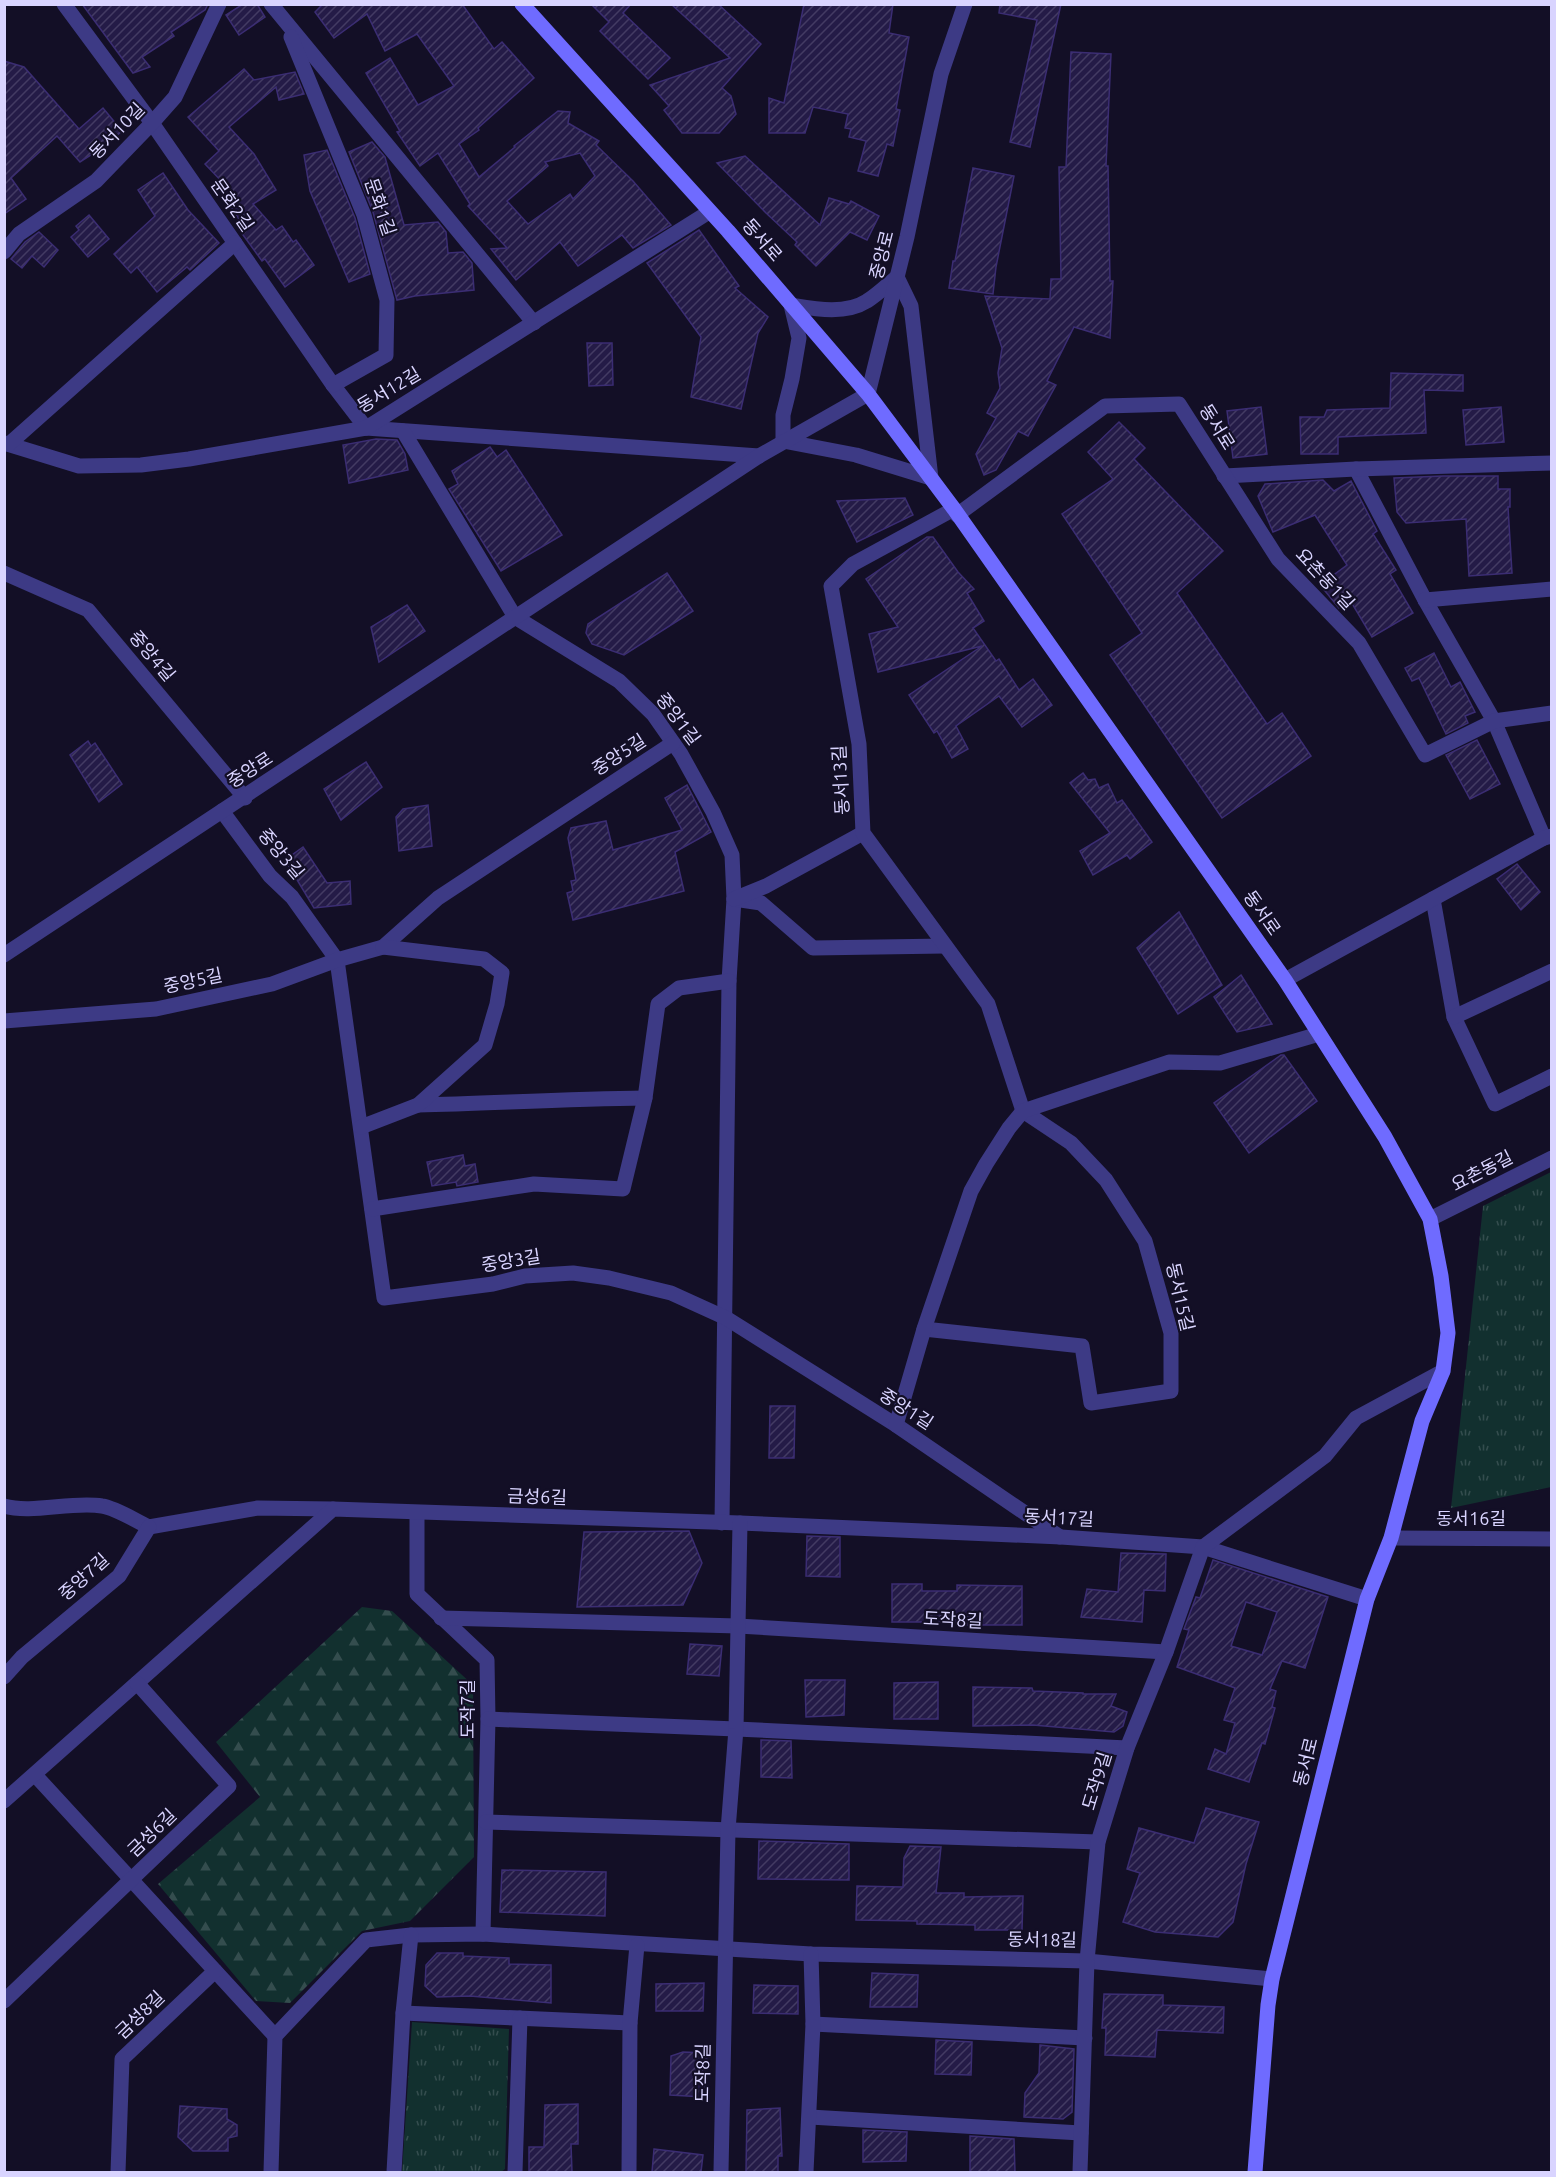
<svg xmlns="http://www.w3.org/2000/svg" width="1556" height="2177" viewBox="0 0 1556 2177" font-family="Ubuntu,'Noto Sans KR',sans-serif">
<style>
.forest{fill:url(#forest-firs)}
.park{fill:url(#park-tufts)}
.building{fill:url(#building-hatch);stroke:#3b2d73;stroke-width:1.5;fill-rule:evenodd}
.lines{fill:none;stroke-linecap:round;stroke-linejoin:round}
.minor{stroke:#3d3a85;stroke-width:15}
.tertiary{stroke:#3d3a85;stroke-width:15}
.secondary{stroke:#6f6bff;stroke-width:15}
.labels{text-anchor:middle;stroke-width:4.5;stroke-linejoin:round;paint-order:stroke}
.street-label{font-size:18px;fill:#d9d4ff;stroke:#130f26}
</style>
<defs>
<pattern id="forest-firs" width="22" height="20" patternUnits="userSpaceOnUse" patternTransform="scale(1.5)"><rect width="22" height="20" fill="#12302f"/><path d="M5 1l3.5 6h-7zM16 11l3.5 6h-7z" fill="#344d4e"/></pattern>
<pattern id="park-tufts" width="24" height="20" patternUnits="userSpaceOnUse" patternTransform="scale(1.5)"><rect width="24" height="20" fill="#12302f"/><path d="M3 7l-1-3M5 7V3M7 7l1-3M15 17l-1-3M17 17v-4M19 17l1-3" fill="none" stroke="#344d4e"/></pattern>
<pattern id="building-hatch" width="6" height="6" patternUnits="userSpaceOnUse" patternTransform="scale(1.5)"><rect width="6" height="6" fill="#241b47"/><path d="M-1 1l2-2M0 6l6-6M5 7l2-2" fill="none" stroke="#433b63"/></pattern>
</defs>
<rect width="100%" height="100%" fill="#130f26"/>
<path class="forest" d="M362 1607 392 1611 473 1685 474 1857 410 1921 362 1931 290 2003 256 2001 158 1884 260 1797 216 1742Z"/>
<g class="park">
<path d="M1551 1172V1487L1451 1508 1483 1206Z"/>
<path d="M412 2022 509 2029 505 2169 501 2172H402Z"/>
</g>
<g class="building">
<path d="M82 4H208L205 10 171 32 174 36 142 57 150 67 133 73Z"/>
<path d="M243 4H257L265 17 239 35 226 15Z"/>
<path d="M323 4H462L494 49 502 42 534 78 478 128 479 130 459 144 479 177 515 147 514 146 558 111 570 112 568 123 599 141 596 145 633 181 671 225 633 248 622 235 578 266 560 242 516 280 491 249 507 248 468 206 470 204 438 153 420 166 397 132 400 131 366 73 390 58 418 105 454 86 417 34 385 51 367 14 334 38 315 12ZM580 153 595 176 573 199 570 194 528 224 507 201 548 166 545 162Z"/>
<path d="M591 4H631L623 13 670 58 648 79 600 31 609 22Z"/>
<path d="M671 4H718L761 44 722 88 731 96 736 114 719 133H682L664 110 669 106 650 85 730 58Z"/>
<path d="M804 4H893L889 33 909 37 896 109 900 110 893 146 887 144 878 176 858 171 866 141 849 137 851 129 845 128 848 114 813 107 805 133H769V98L784 103Z"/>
<path d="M1000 4H1061L1030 147 1010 142 1037 20 999 13Z"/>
<path d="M1071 52 1111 54 1106 166H1108L1110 281H1113L1110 338 1074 327 1047 381 1056 385 1028 436 1018 431 996 470 984 475 976 454 996 418 987 413 1000 388 998 373 1002 348 985 296 1050 299 1051 279H1061L1059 167H1066Z"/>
<path d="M4 61 24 67 79 129 103 108 122 131 105 146 80 162 57 136 11 178 26 199 4 214Z"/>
<path d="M244 69 254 80 295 72 304 94 279 100 276 87 229 127 254 154 276 190 253 204 276 230 282 226 293 242 296 240 314 265 285 287 265 259 262 261 238 228 242 224 222 192 228 188 205 164 219 151 188 117Z"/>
<path d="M372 142 385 157 404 225 438 222 446 232 448 253 463 252 472 263 474 290 415 296 397 300 373 212 349 152Z"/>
<path d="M327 150 355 218 370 274 349 282 310 191 304 155Z"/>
<path d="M745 156 820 225 829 198 849 204 851 201 879 216 867 240 850 232 816 266 795 245 797 242 766 213 717 163Z"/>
<path d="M973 168 1014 176 996 267 993 294 949 288 953 261H955Z"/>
<path d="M163 173 188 210 219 243 190 270 187 267 157 292 137 267 131 273 114 254 155 216 138 190Z"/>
<path d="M89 215 109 239 88 257 71 237 79 230 76 226Z"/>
<path d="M699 230 739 286 735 288 768 317 758 333 741 409 691 397 701 337 647 263Z"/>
<path d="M39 232 58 250 44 267 32 256 22 268 11 259 25 242Z"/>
<path d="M587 343H612L613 385 589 386Z"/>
<path d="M1391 373 1463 375V391L1424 390 1426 433 1338 437V454H1301L1300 417H1324L1327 410 1390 408Z"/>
<path d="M1261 407 1267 454 1233 458 1227 411Z"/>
<path d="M1501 407 1504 442 1466 445 1463 410Z"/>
<path d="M1119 422 1145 448 1134 459 1223 551 1177 593 1267 724 1282 713 1311 756 1222 818 1110 655 1142 633 1062 514 1113 479 1088 452Z"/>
<path d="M376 439 397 440 405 454 408 470 349 483 343 445Z"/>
<path d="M490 447 497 457 506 450 562 535 501 571 449 489 458 484 452 471Z"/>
<path d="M1443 476H1498V489H1510V507H1508L1512 573 1469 576 1466 519 1406 523 1397 512 1394 478Z"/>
<path d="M1323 480 1334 491 1351 481 1377 531 1373 534 1396 570 1390 574 1413 613 1372 637 1350 600 1339 608 1320 585 1347 565 1315 515 1273 532 1258 496 1265 484Z"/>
<path d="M905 498 913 515 857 542 837 501Z"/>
<path d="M927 537H933L958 572 974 589 967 593 984 621 973 628 996 661 999 659 1019 690 1033 679 1052 705 1022 727 999 696 956 726 968 749 952 758 937 731 934 733 909 695 982 646 878 672 869 634 898 627 866 579Z"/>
<path d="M667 573 693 611 624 655 592 644 586 633 588 624Z"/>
<path d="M407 605 425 631 379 662 371 627Z"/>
<path d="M1434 653 1451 687 1460 682 1475 712 1465 716 1468 723 1446 734 1419 678 1412 681 1405 668Z"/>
<path d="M1477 740 1500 784 1470 799 1446 755Z"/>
<path d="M88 741 91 746 95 743 122 784 99 802 70 755Z"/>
<path d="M366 762 382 787 341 820 324 789Z"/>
<path d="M1083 773 1088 780 1095 779 1099 788 1108 784 1117 803 1122 800 1152 842 1130 859 1127 855 1093 875 1080 851 1110 833 1070 783Z"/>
<path d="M687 785 711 832 675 852 684 891 573 920 567 893 573 891 571 881 576 880 568 838 571 828 606 821 613 850 682 830 665 798Z"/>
<path d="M428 805 432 846 399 851 396 817 403 809Z"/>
<path d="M303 847 327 883 350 881 351 904 314 908 285 860Z"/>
<path d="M1517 864 1540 892 1521 910 1497 879Z"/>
<path d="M1179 912 1222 985 1178 1014 1137 948Z"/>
<path d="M1241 975 1272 1024 1237 1032 1214 997Z"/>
<path d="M1281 1055H1284L1317 1101 1249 1153 1214 1103Z"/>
<path d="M463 1155 465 1166 475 1164 478 1182 457 1186 456 1182 432 1186 427 1162Z"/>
<path d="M770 1406H795L794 1458H769Z"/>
<path d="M689 1531 702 1563 683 1605 577 1607 584 1532Z"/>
<path d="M807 1536 840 1537V1577L806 1576Z"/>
<path d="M1121 1553 1166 1554 1165 1591 1144 1590 1142 1622 1081 1617 1087 1589 1118 1592Z"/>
<path d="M1213 1560 1328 1597 1305 1668 1282 1661 1270 1689 1276 1691 1272 1707 1275 1708 1265 1744 1262 1743 1249 1782 1208 1769 1215 1749 1226 1754 1235 1723 1224 1720 1235 1688 1177 1667 1189 1630 1184 1629 1196 1597 1200 1598ZM1246 1602 1277 1612 1262 1655 1231 1646Z"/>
<path d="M892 1584H922V1591H957V1585L1022 1586V1625H957V1622H892Z"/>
<path d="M690 1644 722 1646 719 1676 687 1674Z"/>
<path d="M805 1680H845L844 1715 806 1717Z"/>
<path d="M938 1682V1719H894V1683Z"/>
<path d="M973 1687 1032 1688 1033 1691 1083 1693V1694H1116L1111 1706 1127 1712 1123 1726 1114 1732 1033 1725 973 1726Z"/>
<path d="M761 1740 791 1741 792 1778 761 1777Z"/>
<path d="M1206 1808 1259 1822 1246 1864 1233 1922 1218 1937 1155 1932 1123 1922 1140 1873 1127 1869 1139 1828 1194 1843Z"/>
<path d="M759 1841 849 1844V1880L758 1879Z"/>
<path d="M910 1846 941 1847 936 1893H964V1897L1023 1896 1022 1930H975V1925L917 1924V1921L856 1920 857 1886 903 1887 904 1858Z"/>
<path d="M502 1870 606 1872 605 1916 500 1912Z"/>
<path d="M437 1953H463V1956L509 1958V1964L551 1965V2003L470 1996 437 1997 425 1986 426 1965Z"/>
<path d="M872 1973 918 1975 917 2007H870Z"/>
<path d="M704 1983 703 2011H656V1984Z"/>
<path d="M754 1985 798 1986V2014L753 2013Z"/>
<path d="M1104 1994 1163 1995V2005L1224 2007 1223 2033 1157 2030 1155 2057 1105 2055 1106 2028H1102Z"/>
<path d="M936 2040 972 2042 971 2075 935 2074Z"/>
<path d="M1040 2045 1074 2049 1072 2112 1063 2119 1024 2117 1025 2093 1039 2073Z"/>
<path d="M683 2052 707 2053 704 2097 670 2095 671 2056Z"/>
<path d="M578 2104V2144H571L572 2172H529V2147H544L545 2105Z"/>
<path d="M180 2106 227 2109V2119L237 2125V2136L228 2138V2151H193L178 2137Z"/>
<path d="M780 2108 782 2156H778V2172H746L747 2110Z"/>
<path d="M863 2130 907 2132 906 2161 863 2162Z"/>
<path d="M970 2136 1014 2139 1015 2172H970Z"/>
<path d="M654 2149 703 2155 701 2172H652Z"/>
</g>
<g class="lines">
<g class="minor">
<path d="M64 4 152 123 333 385 366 428"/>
<path d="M271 4 534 323"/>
<path d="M291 37 364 215 387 300 386 355 333 385"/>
<path d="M4 252 19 234 96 181 152 123 175 97 219 4"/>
<path d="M366 428 759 456"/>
<path d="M403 431 515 617 619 681 653 714 681 754 713 812 732 855 734 899 729 981 722 1523"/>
<path d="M4 443 79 466 141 465 189 459 366 428 709 212"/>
<path d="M9 444 235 243"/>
<path d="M1356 469 1425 600 1494 721 1544 838"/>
<path d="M1224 476 1356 469 1552 463"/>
<path d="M957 515 1105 406 1179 404 1278 559 1359 643 1425 755 1494 721 1552 713"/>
<path d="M4 573 88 610 245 798"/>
<path d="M1425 600 1552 589"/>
<path d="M222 811 270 876 292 897 337 960 384 1298 493 1284 525 1276 573 1273 609 1278 671 1293 726 1318 896 1425 1060 1537"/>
<path d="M734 899 761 903 813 948 945 946"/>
<path d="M734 899 766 886 863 833"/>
<path d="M1433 899 1454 1017 1495 1104 1552 1076"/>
<path d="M1285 980 1544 838 1552 836"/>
<path d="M1454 1017 1552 971"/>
<path d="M4 1021 156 1009 272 984 337 960 383 947 438 898 673 743"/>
<path d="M418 1105C494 1103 569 1099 645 1098"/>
<path d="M361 1127 418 1105 485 1045 497 1004 502 973 484 959 383 947"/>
<path d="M372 1209 534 1184 623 1189 645 1098 658 1004 679 988 729 981"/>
<path d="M1430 1219 1552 1158"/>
<path d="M924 1329 1082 1346 1091 1403 1171 1391V1333L1145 1241 1106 1180 1071 1143 1023 1111 988 1004 863 833 859 744 831 586 853 564 954 509"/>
<path d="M896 1425 924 1329 971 1191 986 1164 1009 1128 1023 1111 1169 1062 1220 1063 1319 1034"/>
<path d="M4 1506C32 1514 72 1501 102 1506 116 1508 136 1521 149 1527"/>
<path d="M417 1513V1594L487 1660 488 1719 483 1934"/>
<path d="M149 1527 258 1508 333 1509"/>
<path d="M1391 1538 1552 1539"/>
<path d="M441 1618 738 1626 1166 1652"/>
<path d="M4 1677 22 1657 119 1576 149 1527"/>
<path d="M488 1719 736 1729 1127 1748"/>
<path d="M35 1775 275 2036"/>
<path d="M4 1801 333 1509 740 1523 1061 1537 1203 1547 1367 1599"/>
<path d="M486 1822 1098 1842"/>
<path d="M4 2001 229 1786 137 1683"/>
<path d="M403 2013 630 2023"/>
<path d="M813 2024 1085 2038"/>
<path d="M810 2117 1081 2133"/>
<path d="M118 2172 122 2059 215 1971"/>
<path d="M271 2172 275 2036 366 1940 411 1935 483 1934 811 1954 1087 1961 1272 1979"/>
<path d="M394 2172 403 2013 411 1935"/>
<path d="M515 2172 520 2018"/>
<path d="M629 2172 630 2023 637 1945"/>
<path d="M721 2172 728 1830 736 1729 740 1523"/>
<path d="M806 2172 813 2024 811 1954"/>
<path d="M1080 2172 1087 1961 1098 1842 1127 1748 1166 1652 1203 1547 1325 1456 1356 1418 1443 1371"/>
</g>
<g class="tertiary">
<path d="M897 277 911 306 931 478 856 455 783 441V415L792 379 799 338 791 305C815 309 845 315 867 301 877 295 887 285 897 277Z"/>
<path d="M4 955 759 456 868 394 907 237 941 74 965 4"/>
</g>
<path class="secondary" d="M522 4 728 231 868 394 954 509 1285 980 1385 1137 1430 1219 1441 1276 1448 1333 1443 1371 1422 1421 1391 1538 1367 1599 1272 1979 1268 2005 1255 2172"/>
</g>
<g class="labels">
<g class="street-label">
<text transform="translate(117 131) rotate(-46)" y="6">동서10길</text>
<text transform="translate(232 205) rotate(55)" y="6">문화2길</text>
<text transform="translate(380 207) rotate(71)" y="6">문화1길</text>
<text transform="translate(762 240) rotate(49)" y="6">동서로</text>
<text transform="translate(882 255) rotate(-76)" y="6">중앙로</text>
<text transform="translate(389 390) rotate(-31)" y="6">동서12길</text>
<text transform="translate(1217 427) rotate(58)" y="6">동서로</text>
<text transform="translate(1325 579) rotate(47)" y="6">요촌동1길</text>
<text transform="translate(152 656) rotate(50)" y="6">중앙4길</text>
<text transform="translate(678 719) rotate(53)" y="6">중앙1길</text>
<text transform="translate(619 755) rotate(-33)" y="6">중앙5길</text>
<text transform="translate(250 770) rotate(-33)" y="6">중앙로</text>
<text transform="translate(841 780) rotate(-93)" y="6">동서13길</text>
<text transform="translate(281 854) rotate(50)" y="6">중앙3길</text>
<text transform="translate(1262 913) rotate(55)" y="6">동서로</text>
<text transform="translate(193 981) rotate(-12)" y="6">중앙5길</text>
<text transform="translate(1482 1171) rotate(-27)" y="6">요촌동길</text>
<text transform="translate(511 1261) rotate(-9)" y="6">중앙3길</text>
<text transform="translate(1180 1297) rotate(77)" y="6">동서15길</text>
<text transform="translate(906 1409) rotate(33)" y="6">중앙1길</text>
<text transform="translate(537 1497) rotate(2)" y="6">금성6길</text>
<text transform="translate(1059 1518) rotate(3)" y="6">동서17길</text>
<text x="1471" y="1525">동서16길</text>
<text transform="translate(84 1577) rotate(-42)" y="6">중앙7길</text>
<text transform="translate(953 1620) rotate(3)" y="6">도작8길</text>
<text transform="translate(468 1709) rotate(-90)" y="6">도작7길</text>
<text transform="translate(1306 1762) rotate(-76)" y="6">동서로</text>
<text transform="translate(1097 1781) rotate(-73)" y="6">도작9길</text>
<text transform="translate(152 1833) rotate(-44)" y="6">금성6길</text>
<text transform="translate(1042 1940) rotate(1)" y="6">동서18길</text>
<text transform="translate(140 2015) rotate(-44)" y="6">금성8길</text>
<text transform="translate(703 2073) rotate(-89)" y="6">도작8길</text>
</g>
</g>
<rect width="1556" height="2177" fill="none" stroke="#d9d4ff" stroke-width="12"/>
</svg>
